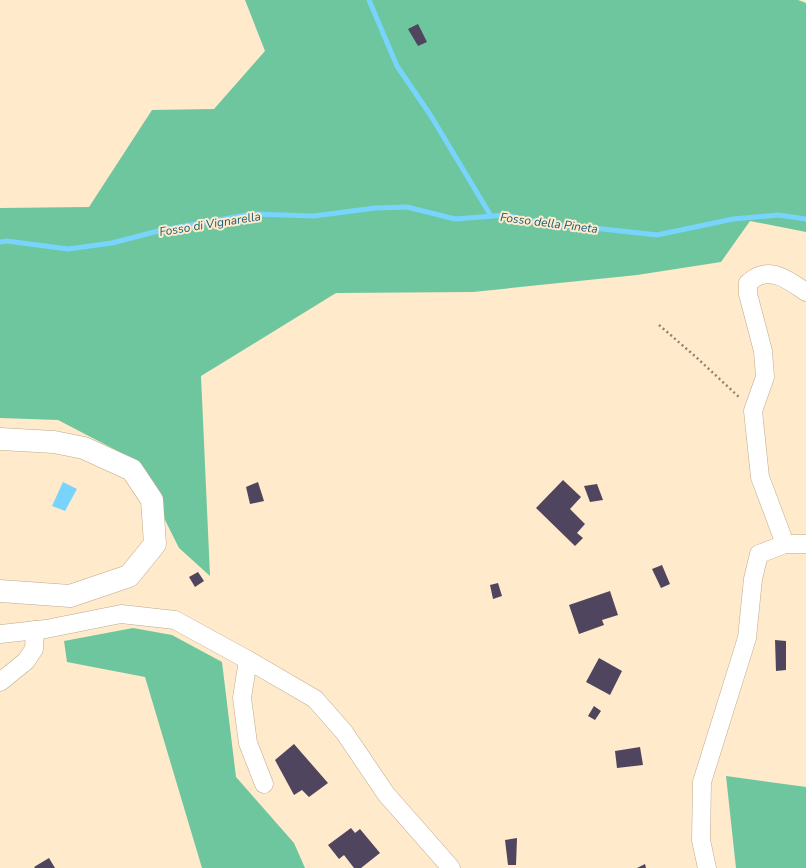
<svg xmlns="http://www.w3.org/2000/svg" width="806" height="868" viewBox="0 0 806 868" font-family="'Nunito Sans',sans-serif">
<style>
.forest{fill:#6dc69e}
.water{fill:#79d4fd}
.lines{fill:none;stroke-linecap:round;stroke-linejoin:round}
.stream{stroke:#79d4fd;stroke-width:5}
.building{fill:#4f455f}
.minor-casing{stroke:#bdaa8d;stroke-width:19}
.secondary-casing{stroke:#bdaa8d;stroke-width:23}
.path{stroke:#91826f;stroke-width:2.5;stroke-dasharray:2 3;stroke-linecap:butt}
.minor{stroke:#fff;stroke-width:18}
.secondary{stroke:#fff;stroke-width:22}
.labels{text-anchor:middle;stroke-width:4;stroke-linejoin:round;paint-order:stroke}
.water-label{font-size:12px;font-style:italic;fill:#155d79;stroke:#ffeacc}
</style>
<rect width="100%" height="100%" fill="#ffeacc"/>
<g class="forest">
<path d="M245 0H798L806 3V232L750 221 721 262 637 275 473 292 336 293 201 376 210 576 179 548 135 460 58 420 0 418V208L89 207 152 110 214 109 265 51Z"/>
<path d="M133 628 172 635 222 662 236 777 294 843 305 868H202L145 677 67 662 64 641Z"/>
<path d="M726 776 806 787V868H736Z"/>
</g>
<path class="water" d="M63 482 77 489 65 511 52 506Z"/>
<g class="lines">
<g class="stream">
<path d="M369 0 397 66 431 116 491 216"/>
<path d="M0 242 7 241 68 249 112 243 162 230 252 214 314 216 375 208 407 207 455 219 506 215 546 224 603 229 657 235 733 219 778 215 806 219"/>
</g>
</g>
<g class="building">
<path d="M418 24 427 42 418 46 408 29Z"/>
<path d="M563 480 581 497 570 509 585 524 577 533 583 538 575 546 536 508Z"/>
<path d="M258 482 264 501 250 504 246 487Z"/>
<path d="M597 484 603 500 590 502 584 486Z"/>
<path d="M662 565 670 584 661 588 652 569Z"/>
<path d="M198 572 204 581 195 587 189 577Z"/>
<path d="M498 583 502 596 493 599 490 585Z"/>
<path d="M610 591 618 615 602 620 604 625 579 634 569 605Z"/>
<path d="M775 640 786 641V670L776 671Z"/>
<path d="M599 658 622 671 610 695 586 682Z"/>
<path d="M594 706 601 711 595 720 588 716Z"/>
<path d="M294 744 328 783 309 797 302 790 294 795 275 760Z"/>
<path d="M640 747 643 765 617 768 615 751Z"/>
<path d="M351 828 355 833 360 829 380 853 361 868H354L344 855 339 859 328 845Z"/>
<path d="M517 838 516 865H508L505 840Z"/>
<path d="M49 858 55 868H35L34 867Z"/>
<path d="M645 864 646 868H637Z"/>
</g>
<g class="lines">
<g class="minor-casing">
<g id="minor">
<path d="M785 544 760 477 753 411 765 377 763 351 748 294V283C751 281 755 277 759 276 776 269 792 283 806 292"/>
<path d="M0 634 46 629 121 614 175 620 248 660 315 699 344 732 386 794 451 868"/>
<path d="M248 660 242 698 248 743 264 784"/>
<path d="M0 682 26 661 34 649 35 630"/>
<path d="M707 868 701 840 702 782 747 638 753 579 759 554 785 544H806"/>
</g>
</g>
<g class="secondary-casing">
<path id="secondary" d="M0 439 54 442 84 448 132 470 152 500 155 544 129 576 70 596 0 591"/>
</g>
<path class="path" d="M659 325 696 357 740 398"/>
<use href="#minor" class="minor"/>
<use href="#secondary" class="secondary"/>
</g>
<g class="labels">
<g class="water-label">
<text transform="translate(549 223) rotate(7)" y="4">Fosso della Pineta</text>
<text transform="translate(210 224) rotate(-9)" y="4">Fosso di Vignarella</text>
</g>
</g>
</svg>
